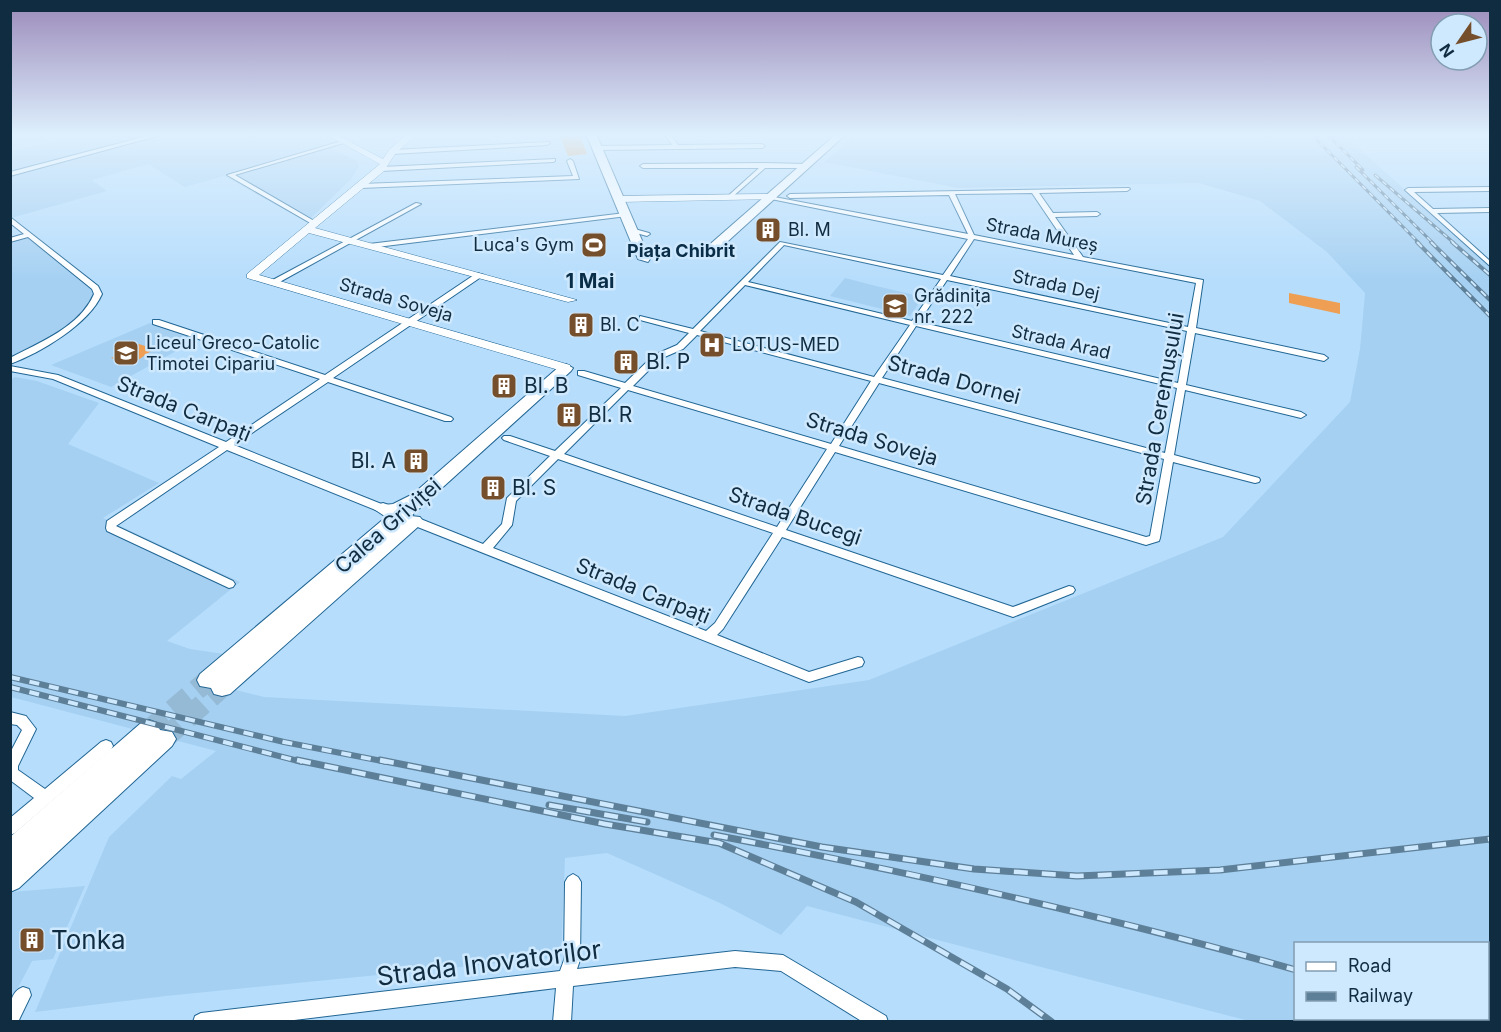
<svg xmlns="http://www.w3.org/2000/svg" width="1501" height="1032" viewBox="0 0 1501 1032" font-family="Inter,sans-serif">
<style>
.built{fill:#a5d0f2;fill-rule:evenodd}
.green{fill:#ee9f53}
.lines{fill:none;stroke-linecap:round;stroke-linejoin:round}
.primary-tunnel{stroke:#95bad6;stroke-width:21;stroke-dasharray:21 10;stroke-linecap:butt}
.street-casing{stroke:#216694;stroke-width:2}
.secondary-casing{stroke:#216694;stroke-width:1}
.primary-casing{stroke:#216694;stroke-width:2}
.street{fill:#fff;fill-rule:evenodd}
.secondary{fill:#fff;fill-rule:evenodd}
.primary{fill:#fff;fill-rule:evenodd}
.rail-far3-casing{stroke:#5d7f98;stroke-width:3}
.rail-far2-casing{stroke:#5d7f98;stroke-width:4}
.rail-far1-casing{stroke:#5d7f98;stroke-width:6}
.rail-casing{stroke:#5d7f98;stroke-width:7}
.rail-far3{stroke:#cee8fd;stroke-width:1.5;stroke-dasharray:5;stroke-linecap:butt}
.rail-far2{stroke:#cee8fd;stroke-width:2;stroke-dasharray:7;stroke-linecap:butt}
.rail-far1{stroke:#cee8fd;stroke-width:4;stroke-dasharray:10;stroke-linecap:butt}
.rail{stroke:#cee8fd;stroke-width:4.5;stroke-dasharray:14;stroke-linecap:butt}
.labels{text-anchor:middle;stroke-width:5;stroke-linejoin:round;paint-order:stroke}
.far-poi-label{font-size:18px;fill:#102c40;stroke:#cee8fd;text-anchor:start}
.far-street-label{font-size:18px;fill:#102c40;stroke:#cee8fd}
.far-neighbourhood-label{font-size:18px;font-weight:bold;fill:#0a2e47;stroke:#cee8fd}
.far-quarter-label{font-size:20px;font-weight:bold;fill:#0a2e47;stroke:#cee8fd}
.poi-label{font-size:21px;fill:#102c40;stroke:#cee8fd;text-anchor:start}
.street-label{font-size:21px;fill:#102c40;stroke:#cee8fd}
.near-poi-label{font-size:26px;fill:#102c40;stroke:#cee8fd;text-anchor:start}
.near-street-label{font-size:26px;fill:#102c40;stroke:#cee8fd}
</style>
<rect width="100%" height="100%" fill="#b6ddfc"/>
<g class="built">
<path d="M76 136H307L357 161 359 166 351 179 307 222 224 176 185 187 148 164 92 180 107 191 11 218 10 152Z"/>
<path d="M853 136H1345L1490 266V1021H1249L807 906 781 935 720 903 607 853 565 858 561 957 166 996 35 1012 109 837 172 776 181 779 216 751 11 697 10 380 15 377 37 381 99 403 68 444 159 483 103 518 240 582 167 641 190 649 231 655 200 681 264 697 625 716 869 680 1223 537 1350 402 1360 349 1365 293 1327 252 1260 201 1199 183 958 188 825 162ZM1296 944H1488V1018H1296Z"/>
<path d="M28 235 98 294 72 325 11 362V240Z"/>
<path d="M845 278 876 286 923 297 910 316 830 296Z"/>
<path d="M150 323 198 339 111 387 51 365Z"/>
<path d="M85 886 53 959 32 961 11 1001V892Z"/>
</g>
<g class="green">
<path d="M580 136 587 154 568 156 560 137Z"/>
<path d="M1289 293 1340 303V314L1289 303Z"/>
<path d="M139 344 154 349 131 365 111 358Z"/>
</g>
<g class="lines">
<g class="primary-tunnel">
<path d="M149 730 208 680"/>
<path d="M164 739 222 687"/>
</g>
<g class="street-casing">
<g id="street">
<path d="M147 136H157L10 176V172Z"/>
<path d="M666 136H672L678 145 762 144 765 146 762 148 597 150 594 148 597 146 672 145Z"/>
<path d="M342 141 347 142 235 175 316 222V224H312L227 175Z"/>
<path d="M549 142 550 143 547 145 392 154 389 152 392 150Z"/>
<path d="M555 159V161L553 162 381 171 378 169 381 167Z"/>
<path d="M570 159 573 161 579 179 361 188 358 186 361 184 573 176 567 161Z"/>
<path d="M765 163 806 164 809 166 806 168H765L730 199 728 198V196L759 168H643L640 166 643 164Z"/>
<path d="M1490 187V191L1414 192 1433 209 1490 208V212L1437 213 1490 261V266L1405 190 1408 188Z"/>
<path d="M1129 188 1130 189 1127 191 1039 193 1053 213 1097 212 1100 214 1097 216 1055 217 1083 257 1203 280 1196 328 1324 355 1328 358 1324 361 1195 333 1186 385 1301 412 1306 415 1301 418 1185 390 1174 455 1259 478 1260 480 1259 482 1255 483 1173 462 1160 538 1159 541 1146 545 835 452 786 530 1013 607 1069 586 1073 587 1075 590 1073 593 1013 617 782 537 723 629 717 635 809 672 858 657 862 658 864 662 862 666 809 682 410 524 409 521 414 517 418 518 483 544 502 524 507 498 550 456 504 440 502 438 504 436H510L555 451 621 388 578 375V371H584L625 383 654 355 677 345 689 333 640 320V316L693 329 780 242 943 275 968 239 771 199 769 198V196L968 234 949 195 790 198 787 196 790 194ZM1032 193 1074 255 974 235 955 194ZM974 239 1196 283 1188 327 950 276ZM784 245 941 279 912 321 748 282ZM947 280 1187 331 1178 383 919 322ZM745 285 910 325 874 377 700 331ZM916 326 1177 388 1165 453 882 378ZM697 335 871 381 831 444 633 386 660 359 683 349ZM879 383 1164 459 1150 536 1146 537 839 446ZM628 390 827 449 777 527 564 454ZM558 459 773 533 715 623 706 631 493 548 512 525 516 501Z"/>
<path d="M416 203 421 204 276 284 269 282Z"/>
<path d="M625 213 627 214V216L369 248 366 246 369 244Z"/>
<path d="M10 217 98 286 102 294C89 324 40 353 10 364V358C40 342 80 327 94 294L92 289 28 237 10 242V238L24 234 10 223Z"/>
<path d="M631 228 649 233 650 234 647 236 629 231 628 230Z"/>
<path d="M477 273 484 275 333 378 451 417 453 419 451 421H445L328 382 234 445 384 505 393 504 413 494 417 495 418 497 417 499 400 510 383 513 227 450 116 526 233 581 235 584 233 587 229 588 107 531 106 528 107 521 219 447 53 379 10 371V366L58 375 226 442 320 379 153 324V320H159L325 375Z"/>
<path d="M10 712 26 716 36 729 18 766V770L45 789 101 742 106 740 111 742 113 746 111 750 15 833 10 835V818L34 798 10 780V753L22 730 17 725 10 724Z"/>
<path d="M573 874 578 877 581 882 580 960 577 969 735 951 783 955 886 1016 888 1022H863L781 971 735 967 573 986 571 1022H553L556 988 278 1022H193L195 1016 201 1013 560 971 564 960 565 882 568 877Z"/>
<path d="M23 987 29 989 31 995 18 1022H10C10 1008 9 992 23 987Z"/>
</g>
</g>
<g class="secondary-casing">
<g id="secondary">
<path d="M329 136H339L383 159 389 150 405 136H414L395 154 384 171 315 228 577 300 568 302 309 233 259 275 570 365V371H562L247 278V274L380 164Z"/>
<path d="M771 194 775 197 774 199 618 202 614 199 618 196Z"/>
</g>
</g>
<g class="primary-casing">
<g id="primary">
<path d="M587 136H597L650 259 648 262 638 259Z"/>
<path d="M834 136H844L716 252H708V246Z"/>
<path d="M566 364 573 368 571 371 411 516 420 517 423 521 420 525 230 694 222 696 214 694 211 688 200 686 197 680 200 674 386 517 374 509 377 505 383 503 397 508 561 365Z"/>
<path d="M149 720 157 723 160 730 172 732 176 739 172 746 19 888 10 892V837L141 723Z"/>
</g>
</g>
<use href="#street" class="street"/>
<use href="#secondary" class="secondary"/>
<use href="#primary" class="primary"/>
<g class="rail-far3-casing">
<g id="rail-far3">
<path d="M1313 136 1419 243"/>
<path d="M1329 136 1363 170"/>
<path d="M1356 167 1433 243"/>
<path d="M1375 175 1454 243"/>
</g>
</g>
<g class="rail-far2-casing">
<g id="rail-far2">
<path d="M1417 242 1490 316"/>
<path d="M1431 242 1490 300"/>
<path d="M1452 242 1490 275"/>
</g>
</g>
<g class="rail-far1-casing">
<g id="rail-far1">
<path d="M10 677 284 742 387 762"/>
<path d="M10 687 302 762"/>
</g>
</g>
<g class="rail-casing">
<g id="rail">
<path d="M297 760 605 824 719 843 856 902 1007 989 1052 1022"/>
<path d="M380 760 822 847 974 869 1077 876 1220 870 1490 839"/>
<path d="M549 805 647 822"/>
<path d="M714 835C910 872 1104 915 1296 970"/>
<path d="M1439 1018 1447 1022"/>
</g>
</g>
<use href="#rail-far3" class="rail-far3"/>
<use href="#rail-far2" class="rail-far2"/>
<use href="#rail-far1" class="rail-far1"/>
<use href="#rail" class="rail"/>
</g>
<linearGradient id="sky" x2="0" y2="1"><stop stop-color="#9b8aba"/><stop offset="0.48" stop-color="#def0fe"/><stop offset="1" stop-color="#def0fe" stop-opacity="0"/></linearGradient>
<rect width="1501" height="281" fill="url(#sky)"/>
<defs>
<g id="building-square" transform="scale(1.35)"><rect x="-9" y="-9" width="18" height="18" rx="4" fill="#754f2c" stroke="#cee8fd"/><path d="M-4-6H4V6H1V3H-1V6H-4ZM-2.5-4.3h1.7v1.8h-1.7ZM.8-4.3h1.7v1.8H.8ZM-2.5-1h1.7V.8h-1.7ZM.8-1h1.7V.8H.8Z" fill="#fff"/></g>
<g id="stadium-square" transform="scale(1.35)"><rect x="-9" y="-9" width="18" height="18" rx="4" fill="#754f2c" stroke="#cee8fd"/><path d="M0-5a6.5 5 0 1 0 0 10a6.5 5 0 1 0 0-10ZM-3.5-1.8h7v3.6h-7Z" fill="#fff"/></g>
<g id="school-square" transform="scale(1.35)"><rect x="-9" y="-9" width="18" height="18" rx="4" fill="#754f2c" stroke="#cee8fd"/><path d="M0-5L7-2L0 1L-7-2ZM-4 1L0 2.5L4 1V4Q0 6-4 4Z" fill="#fff"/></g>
<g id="hospital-square" transform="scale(1.35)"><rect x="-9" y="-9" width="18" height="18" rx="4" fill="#754f2c" stroke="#cee8fd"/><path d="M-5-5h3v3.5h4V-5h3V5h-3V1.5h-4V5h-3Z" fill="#fff"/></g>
</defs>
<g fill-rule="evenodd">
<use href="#building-square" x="768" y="230"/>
<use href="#stadium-square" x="594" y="245"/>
<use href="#school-square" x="895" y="306"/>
<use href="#building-square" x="581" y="325"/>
<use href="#hospital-square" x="712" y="345"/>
<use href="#school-square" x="126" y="353"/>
<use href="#building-square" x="626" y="362"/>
<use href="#building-square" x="504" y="386"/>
<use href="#building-square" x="569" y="415"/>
<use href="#building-square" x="416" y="461"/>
<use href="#building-square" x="493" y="488"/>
<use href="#building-square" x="32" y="940"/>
</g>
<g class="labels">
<g class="far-poi-label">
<text x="788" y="236">Bl. M</text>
<text x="574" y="251" text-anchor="end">Luca's Gym</text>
<text x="914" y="302">Grădinița<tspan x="914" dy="21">nr. 222</tspan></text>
<text x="600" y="331">Bl. C</text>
<text x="146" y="349">Liceul Greco-Catolic<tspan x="146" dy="21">Timotei Cipariu</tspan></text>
<text x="732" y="351">LOTUS-MED</text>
</g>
<g class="far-street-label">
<text transform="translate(1042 235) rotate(11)" y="6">Strada Mureș</text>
<text transform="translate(1056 285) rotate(12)" y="6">Strada Dej</text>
<text transform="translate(396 300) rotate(16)" y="6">Strada Soveja</text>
<text transform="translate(1061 342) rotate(13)" y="6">Strada Arad</text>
</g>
<g class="far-neighbourhood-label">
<text x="681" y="257">Piața Chibrit</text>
</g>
<g class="far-quarter-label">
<text x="590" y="288">1 Mai</text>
</g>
<g class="poi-label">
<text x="646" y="369">Bl. P</text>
<text x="524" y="393">Bl. B</text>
<text x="588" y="422">Bl. R</text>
<text x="396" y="468" text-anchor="end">Bl. A</text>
<text x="512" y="495">Bl. S</text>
</g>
<g class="street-label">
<text transform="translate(954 380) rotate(15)" y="7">Strada Dornei</text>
<text transform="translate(184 409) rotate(22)" y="7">Strada Carpați</text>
<text transform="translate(1160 409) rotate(-80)" y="7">Strada Ceremușului</text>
<text transform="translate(872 439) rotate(17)" y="7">Strada Soveja</text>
<text transform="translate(795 516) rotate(19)" y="7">Strada Bucegi</text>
<text transform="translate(388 526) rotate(-41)" y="7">Calea Griviței</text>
<text transform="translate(643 591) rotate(22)" y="7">Strada Carpați</text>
</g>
<g class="near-poi-label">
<text x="51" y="949">Tonka</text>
</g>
<g class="near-street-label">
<text transform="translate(489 963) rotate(-7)" y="9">Strada Inovatorilor</text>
</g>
</g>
<rect width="1501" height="1032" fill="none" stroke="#102c40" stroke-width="24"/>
<rect x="1294" y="942" width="195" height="78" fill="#cee8fd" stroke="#829db1" stroke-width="1.5"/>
<rect x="1306" y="962" width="30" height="9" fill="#ffffff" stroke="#829db1" stroke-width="1.5"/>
<text x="1348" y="972" font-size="18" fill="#102c40">Road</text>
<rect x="1306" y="992" width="30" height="9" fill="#5d7f98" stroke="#829db1" stroke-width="1.5"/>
<text x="1348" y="1002" font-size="18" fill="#102c40">Railway</text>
<g transform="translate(1459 42) rotate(235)"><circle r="28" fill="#cee8fd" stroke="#829db1" stroke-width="1.5"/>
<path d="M0-4.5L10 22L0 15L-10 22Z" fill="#754f2c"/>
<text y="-9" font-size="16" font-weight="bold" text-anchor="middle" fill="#102c40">N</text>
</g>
</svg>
